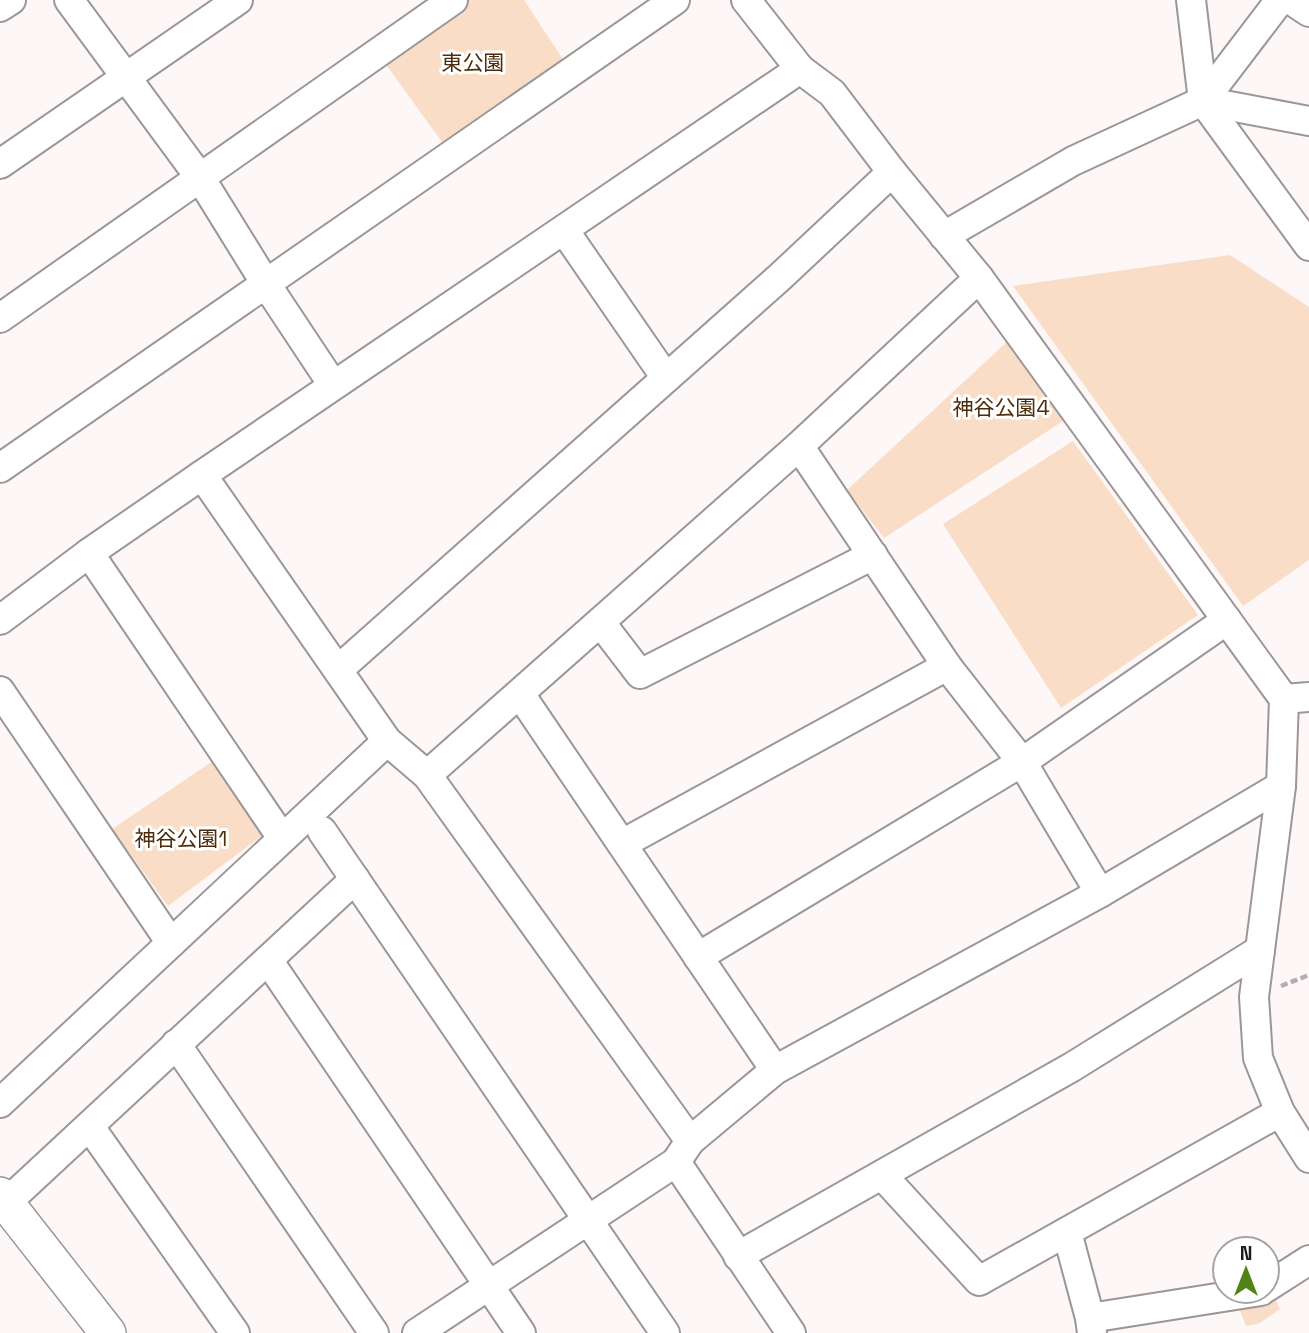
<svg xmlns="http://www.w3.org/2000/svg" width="1309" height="1333" viewBox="0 0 1309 1333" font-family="'Space Grotesk','Noto Sans JP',sans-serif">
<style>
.green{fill:#faddc6}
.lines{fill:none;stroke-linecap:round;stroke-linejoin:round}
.minor-casing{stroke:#9c9697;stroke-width:32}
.tertiary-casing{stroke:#9c9697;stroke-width:38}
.path{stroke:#b2adae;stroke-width:4.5;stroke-dasharray:7 3.5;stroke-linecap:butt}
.minor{stroke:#fff;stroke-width:28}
.tertiary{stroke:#fff;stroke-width:35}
.labels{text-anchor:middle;stroke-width:6;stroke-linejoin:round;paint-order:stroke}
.park-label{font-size:21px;fill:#4e2c0b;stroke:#fff}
</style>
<rect width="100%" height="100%" fill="#fdf7f8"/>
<g class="green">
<path d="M457 0H524L570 70 450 153 379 55Z"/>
<path d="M1230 255 1309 307V560L1243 606 1013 286Z"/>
<path d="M1009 340 1066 419 884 538 847 490Z"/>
<path d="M1073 441 1198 615 1061 708 943 524Z"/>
<path d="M216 759 267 832 168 906 112 829Z"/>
<path d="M1269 1287 1280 1309 1260 1323 1246 1326 1235 1297Z"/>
</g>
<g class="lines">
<g class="minor-casing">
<g id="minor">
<path d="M69 0 201 179 266 284 333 385"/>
<path d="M746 0 800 69 832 93 892 172 979 278 1284 699 1281 786 1254 997 1258 1058 1280 1112 1309 1158"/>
<path d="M1191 0 1203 101 1309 246"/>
<path d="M1291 0 1309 12"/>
<path d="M0 7 11 0"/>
<path d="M1203 101 1309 121"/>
<path d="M0 164 238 0"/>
<path d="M564 230 666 378"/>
<path d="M944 236 1073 161 1203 101 1280 0"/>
<path d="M0 318 453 0"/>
<path d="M799 446 947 666 1022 762 1100 893"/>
<path d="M0 468 675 0"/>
<path d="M202 475 387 741 427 775 690 1141"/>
<path d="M89 553 282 838"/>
<path d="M0 620 89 553 202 475 800 69"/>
<path d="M601 623 640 674 873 555"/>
<path d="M339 669 780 277 892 172"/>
<path d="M0 691 171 943"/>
<path d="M520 694 775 1070"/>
<path d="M1284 699 1309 697"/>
<path d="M427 775 799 446 979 278"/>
<path d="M322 831 665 1333"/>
<path d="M622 844 947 666"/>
<path d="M698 957 1022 762 1227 620"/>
<path d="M268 960 521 1333"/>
<path d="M176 1044 374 1333"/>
<path d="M0 1103 387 741"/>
<path d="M90 1127 235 1333"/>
<path d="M676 1162 791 1333"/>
<path d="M882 1175 979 1281 1280 1112"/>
<path d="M6 1203 355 879"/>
<path d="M1067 1232 1090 1318"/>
<path d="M738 1256 1072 1067 1260 950"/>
<path d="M1267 1287 1309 1260"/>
<path d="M417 1333 676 1162 690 1141 775 1070 1100 893 1281 786"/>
<path d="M1092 1333 1090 1318 1261 1291"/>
</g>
</g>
<g class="tertiary-casing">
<path id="tertiary" d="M0 1195 108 1333"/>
</g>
<path class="path" d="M1281 986 1309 975"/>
<use href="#minor" class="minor"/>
<use href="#tertiary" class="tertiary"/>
</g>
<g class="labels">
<g class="park-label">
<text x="473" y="70">東公園</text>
<text x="1001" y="415">神谷公園4</text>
<text x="181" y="846">神谷公園1</text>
</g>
</g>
<g transform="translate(1246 1270)"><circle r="33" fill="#ffffff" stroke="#a5a4a4" stroke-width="2"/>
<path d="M0-5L12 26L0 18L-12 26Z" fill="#528317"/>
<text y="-10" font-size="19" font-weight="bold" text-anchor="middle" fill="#1d1b1b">N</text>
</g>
</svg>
